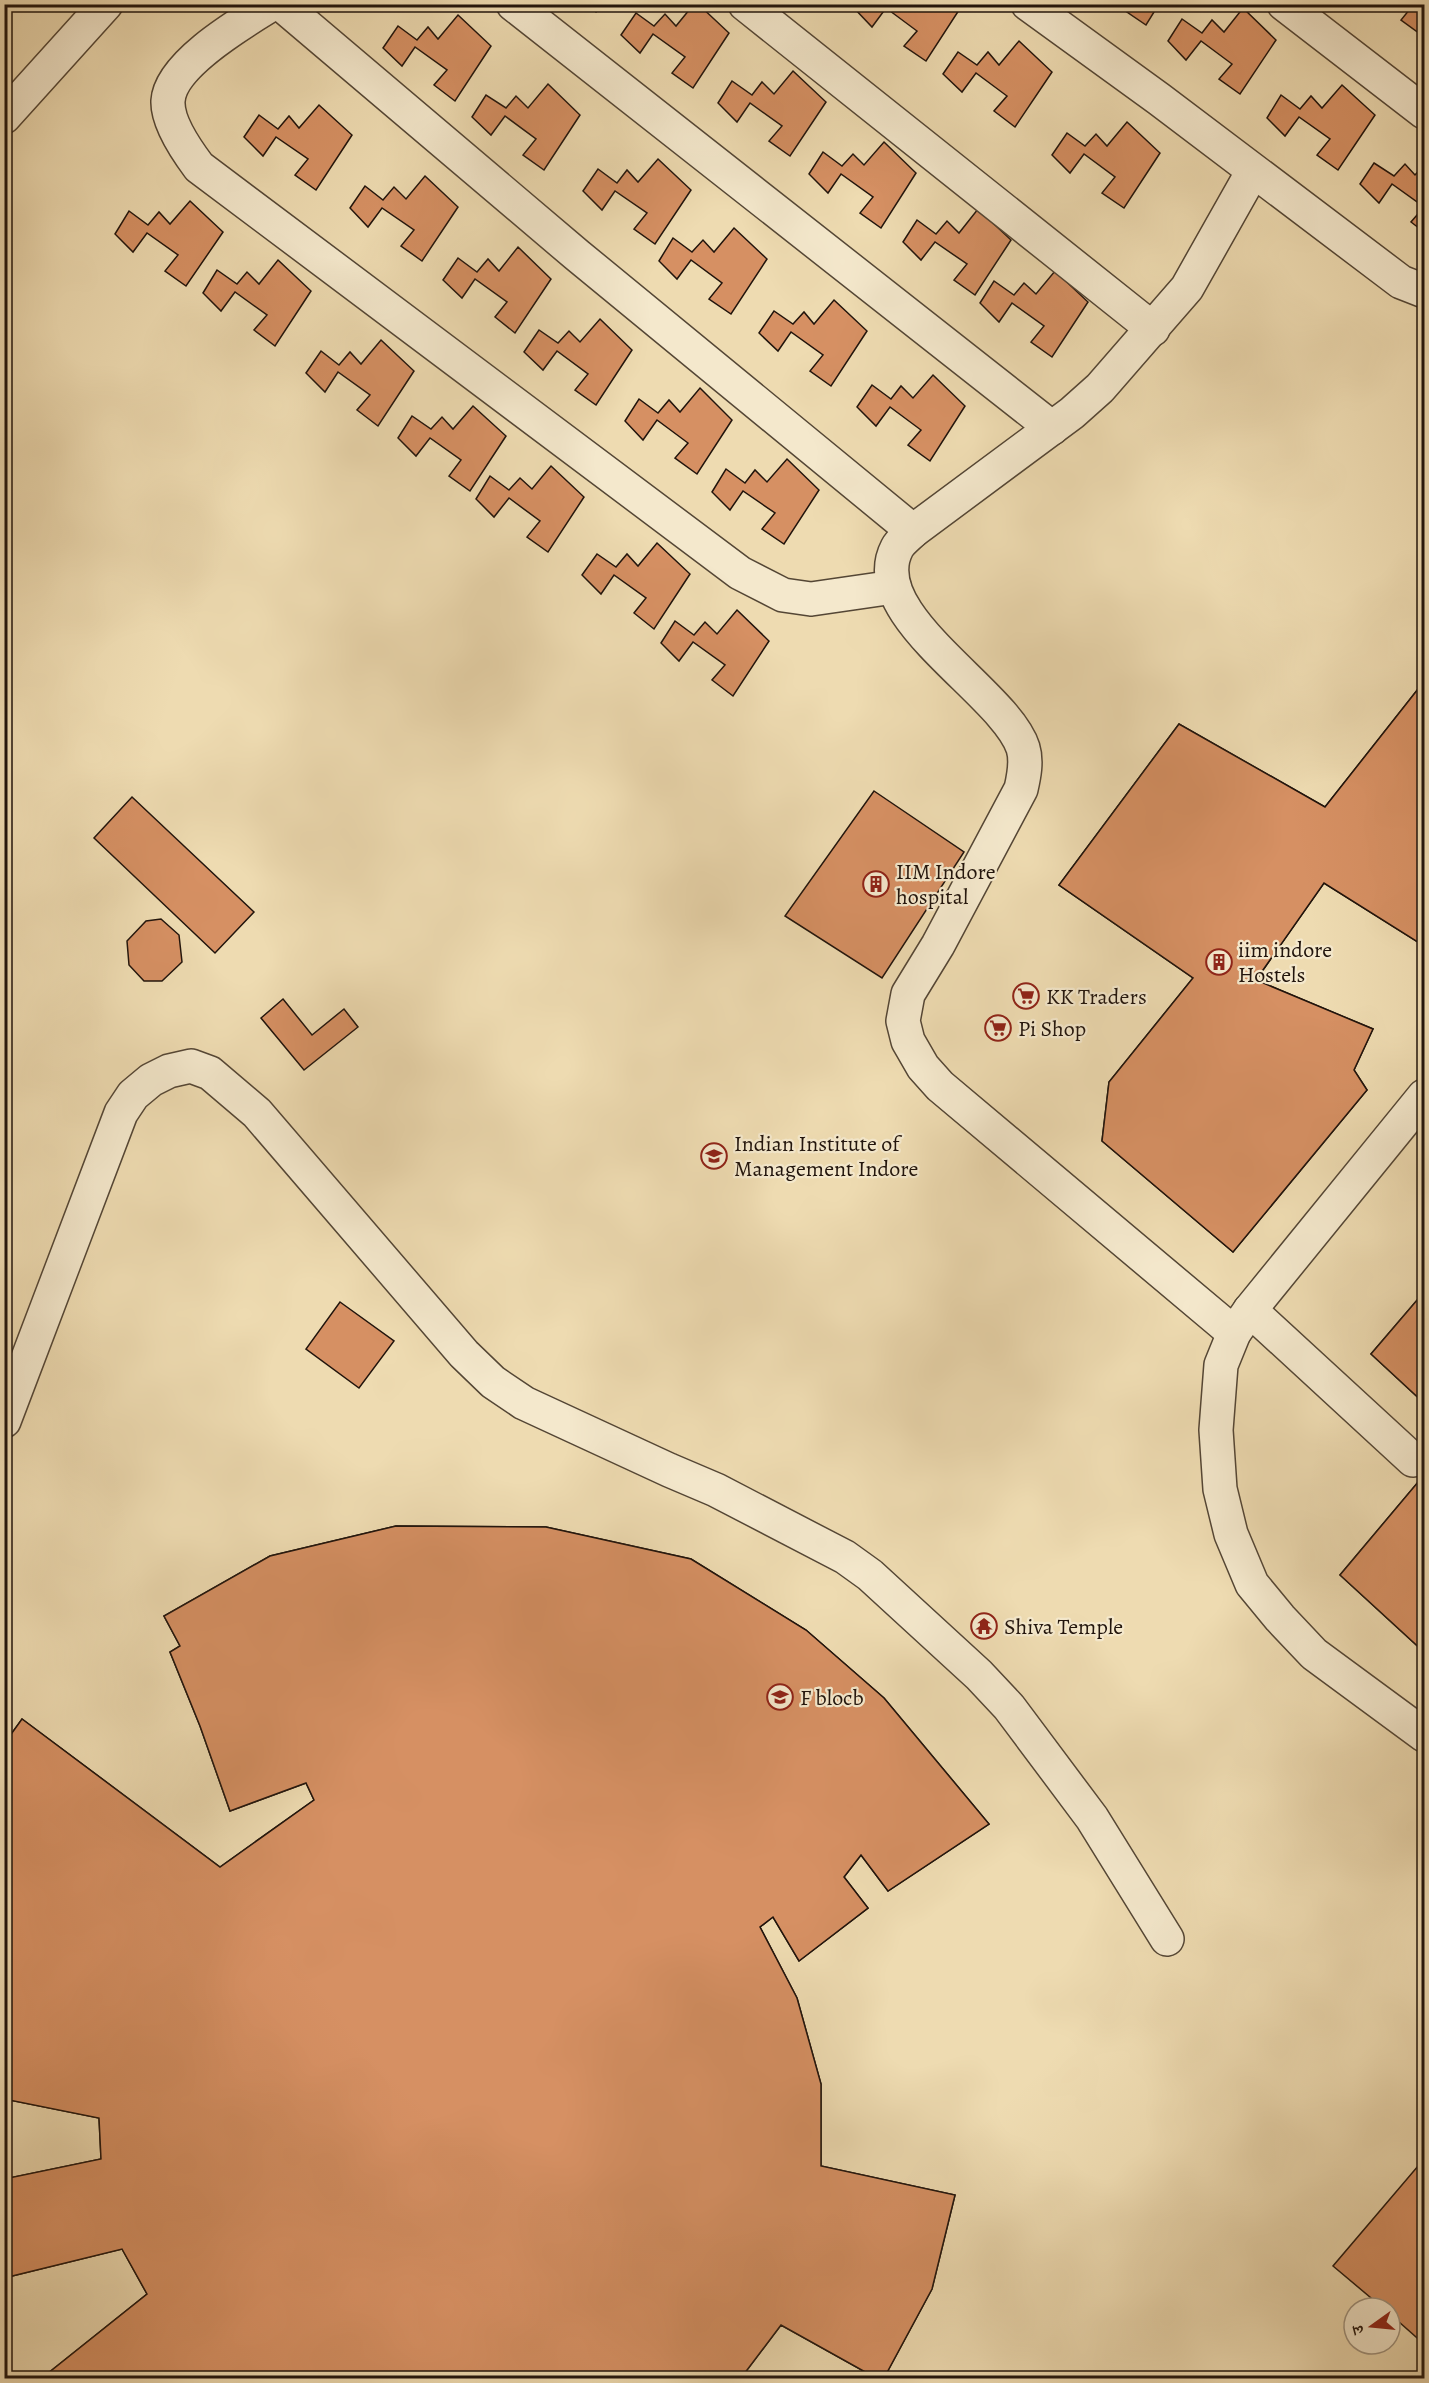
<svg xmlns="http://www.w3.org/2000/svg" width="1429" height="2383" viewBox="0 0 1429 2383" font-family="Alegreya,'Noto Serif Devanagari',serif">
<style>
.building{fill:#d69063;stroke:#21140c;stroke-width:1.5;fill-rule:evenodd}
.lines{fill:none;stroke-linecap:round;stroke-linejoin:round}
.minor-casing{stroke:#544635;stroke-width:36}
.minor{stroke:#f4e8cc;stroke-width:33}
.labels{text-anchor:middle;stroke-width:4.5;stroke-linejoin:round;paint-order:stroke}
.poi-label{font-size:22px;fill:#21140c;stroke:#f4e8cc;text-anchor:start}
</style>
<rect width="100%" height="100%" fill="#eedbb1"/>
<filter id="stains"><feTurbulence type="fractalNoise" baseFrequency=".00333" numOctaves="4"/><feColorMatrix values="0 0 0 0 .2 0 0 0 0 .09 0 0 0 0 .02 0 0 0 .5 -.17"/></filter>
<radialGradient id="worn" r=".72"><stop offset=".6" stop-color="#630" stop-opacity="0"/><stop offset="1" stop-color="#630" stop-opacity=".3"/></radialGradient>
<g class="building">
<path d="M586 4H601L596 12Z"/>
<path d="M694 4H698L729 33 693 88 672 73 685 57 653 34 640 53 621 35 636 13 654 26 665 14 676 26Z"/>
<path d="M856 4H959L961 7 926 61 904 46 917 31 886 8 872 27 854 8Z"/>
<path d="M1128 4H1159L1146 25 1124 10Z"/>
<path d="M1414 4H1424V33L1423 36 1401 20Z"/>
<path d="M1243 8 1276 40 1240 94 1219 79 1232 64 1201 41 1186 60 1168 41 1182 19 1202 33 1212 20 1224 32Z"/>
<path d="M458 15 491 46 455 101 434 85 447 70 415 47 402 66 383 48 398 26 417 40 428 27 438 39Z"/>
<path d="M1019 41 1052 72 1015 127 994 111 1007 96 976 73 962 92 943 74 958 52 977 65 988 52 999 65Z"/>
<path d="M793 71 826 102 790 156 769 141 782 126 750 103 737 122 718 103 732 81 752 95 762 82 774 94Z"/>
<path d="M548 84 580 115 544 170 523 155 536 139 505 116 491 135 472 117 486 95 506 108 516 96 528 108Z"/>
<path d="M1342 85 1375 115 1338 170 1317 155 1330 139 1299 117 1285 136 1267 118 1281 95 1300 109 1311 96 1322 108Z"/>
<path d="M319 105 352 135 316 190 295 175 308 159 276 137 263 156 244 137 259 115 278 129 289 116 299 128Z"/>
<path d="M1127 122 1160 153 1124 208 1102 193 1115 177 1084 154 1070 173 1052 155 1067 133 1085 146 1096 134 1107 146Z"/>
<path d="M884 142 916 173 881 228 860 213 873 197 841 174 828 193 809 174 823 152 842 166 853 154 864 165Z"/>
<path d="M658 159 691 190 655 244 634 229 647 213 615 191 602 210 583 191 598 169 617 183 627 170 638 182Z"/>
<path d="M1374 163 1394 176 1405 164 1415 175 1424 165V232L1411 222 1424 207 1392 184 1379 203 1360 184Z"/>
<path d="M425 176 458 207 422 261 401 246 414 230 382 208 368 227 350 208 365 186 383 200 394 187 406 199Z"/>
<path d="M190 201 223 232 186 286 165 271 178 255 147 233 133 252 115 234 129 211 148 225 159 212 170 224Z"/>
<path d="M978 209 1011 240 975 295 954 280 967 264 935 242 921 260 903 242 917 220 936 234 947 221 959 233Z"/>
<path d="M734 228 767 259 731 314 709 299 722 283 691 260 677 279 659 261 673 238 692 252 703 240 714 252Z"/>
<path d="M518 247 551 279 515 333 495 317 507 302 475 279 462 298 443 280 458 258 477 272 488 259 499 271Z"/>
<path d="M278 260 311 291 275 346 254 330 267 315 235 292 221 311 203 293 217 270 237 284 247 272 259 284Z"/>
<path d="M1055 271 1088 302 1052 357 1031 342 1044 326 1012 303 999 322 980 303 994 281 1014 295 1024 283 1036 294Z"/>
<path d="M834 300 867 331 831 386 810 371 823 355 791 332 778 351 759 333 774 311 793 324 804 312 814 324Z"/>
<path d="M600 319 632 350 596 405 575 390 588 374 557 351 543 370 524 352 539 330 558 343 569 331 580 342Z"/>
<path d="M381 340 414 371 378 426 357 410 370 395 338 372 325 392 306 373 321 351 339 365 350 352 361 364Z"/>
<path d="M933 375 965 406 930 461 908 445 921 430 890 407 876 426 857 407 872 385 891 399 901 386 913 398Z"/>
<path d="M700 388 732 420 697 474 675 458 688 443 657 420 643 440 625 421 639 399 658 413 669 400 680 412Z"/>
<path d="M473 406 506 436 470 491 449 476 461 460 430 438 416 456 398 438 412 416 431 429 442 417 453 429Z"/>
<path d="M787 459 819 490 784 544 762 529 775 513 743 491 730 510 712 492 726 469 745 483 755 470 767 482Z"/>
<path d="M551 466 584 497 548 552 527 537 540 521 509 498 494 517 476 499 490 476 509 490 520 478 532 489Z"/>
<path d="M657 543 690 574 654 629 634 613 646 598 614 575 601 594 582 575 597 554 616 567 627 554 638 566Z"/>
<path d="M737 610 769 641 733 696 712 680 725 665 693 642 679 661 661 643 675 621 694 635 705 622 717 634Z"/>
<path d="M1422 684 1424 685V744L1339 849 1424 913V946L1324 883 1256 980 1373 1029 1354 1070 1367 1090 1233 1252 1102 1141 1109 1082 1193 978 1059 885 1179 724 1325 807ZM1179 797 1292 845 1211 950 1121 882ZM1198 1025 1303 1078 1223 1203 1133 1136Z"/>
<path d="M1422 684 1424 685V946L1324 883 1256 980 1373 1029 1354 1070 1367 1090 1233 1252 1102 1141 1109 1082 1193 978 1059 885 1179 724 1325 807Z"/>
<path d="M874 791 964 852 882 978 785 916Z"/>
<path d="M132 797 254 912 215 953 94 838Z"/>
<path d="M161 919 179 935 182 962 162 981H144L129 965 127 941 146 921Z"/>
<path d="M283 999 312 1035 344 1009 358 1027 304 1070 261 1018Z"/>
<path d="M1424 1292V1324L1417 1332 1424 1340V1403L1371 1354Z"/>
<path d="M1424 1292V1403L1371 1354Z"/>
<path d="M340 1302 394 1341 359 1388 306 1349Z"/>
<path d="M1424 1475V1541L1386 1585 1424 1620V1652L1340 1575Z"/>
<path d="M1424 1475V1652L1340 1575Z"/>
<path d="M396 1526 546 1527 691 1559 806 1630 884 1698 989 1824 888 1891 861 1855 844 1877 868 1908 799 1961 773 1917 760 1927 797 1998 821 2084V2166L955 2195 932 2289 884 2378H876L781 2325 741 2378H617L680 2329 700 2348 747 2291 641 2228 657 2205 639 2187 700 2134 743 2164 758 2149 784 2153 772 2064 746 2068 728 2044 743 2026 730 2001 768 1986 707 1897 677 1907 614 1853 627 1826 584 1812 501 1795 491 1825 465 1823 462 1784 413 1789 370 1811 379 1840 316 1873 302 1838 256 1874 235 1894 249 1909 240 1946 219 1944 202 1965 176 1943 135 2029 171 2035 162 2070 176 2079 156 2108H130L136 2149H151V2198L175 2257H213L225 2287 200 2304 247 2364 272 2378H42L147 2294 122 2249 4 2278V2179L101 2159 99 2118 4 2099V1744L22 1719 220 1867 314 1800 306 1783 230 1811 200 1726 170 1652 180 1646 164 1616 270 1556Z"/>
<path d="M396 1526 546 1527 691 1559 806 1630 884 1698 989 1824 888 1891 861 1855 844 1877 868 1908 799 1961 773 1917 760 1927 797 1998 821 2084V2166L955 2195 932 2289 884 2378H876L781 2325 741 2378H42L147 2294 122 2249 4 2278V2179L101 2159 99 2118 4 2099V1744L22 1719 220 1867 314 1800 306 1783 230 1811 200 1726 170 1652 180 1646 164 1616 270 1556Z"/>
<path d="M1424 2159V2344L1390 2314V2308H1383L1333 2266Z"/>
</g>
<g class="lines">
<g class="minor-casing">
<g id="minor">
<path d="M272 4C243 22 170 64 168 101 167 122 187 151 199 167L740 573 783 595 811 599 894 587"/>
<path d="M281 4 577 255 913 531"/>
<path d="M513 4 1052 428"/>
<path d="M745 4 1153 329"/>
<path d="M1028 4 1159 99 1401 282 1424 291"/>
<path d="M1284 4 1424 112"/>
<path d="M4 117 106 4"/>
<path d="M1424 1096 1250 1310 1234 1333 1221 1365 1216 1430 1220 1489 1231 1534 1252 1584 1280 1618 1314 1654 1424 1735"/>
<path d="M1250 1310 1413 1460"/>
<path d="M1234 1333 940 1086 923 1067 908 1041 903 1021 908 994 938 945 1021 789C1024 776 1027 761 1023 748 1005 692 862 615 897 548 900 542 908 536 913 531L1072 413 1100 388 1187 288 1253 171"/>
<path d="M4 1421 121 1113 133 1095 151 1080 169 1071 191 1066 210 1073 257 1113 464 1354 493 1382 524 1403 669 1470 716 1490 845 1557 870 1575 979 1675 1009 1707 1092 1818 1167 1939"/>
</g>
</g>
<use href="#minor" class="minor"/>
</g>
<defs>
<g id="building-ring" transform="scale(1.35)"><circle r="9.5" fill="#f4e8cc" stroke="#8f2418" stroke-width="1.5"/><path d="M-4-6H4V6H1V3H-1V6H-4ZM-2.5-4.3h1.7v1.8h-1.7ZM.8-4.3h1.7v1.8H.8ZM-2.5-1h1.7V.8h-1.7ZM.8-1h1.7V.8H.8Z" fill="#8f2418"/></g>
<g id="supermarket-ring" transform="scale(1.35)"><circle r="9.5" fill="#f4e8cc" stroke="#8f2418" stroke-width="1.5"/><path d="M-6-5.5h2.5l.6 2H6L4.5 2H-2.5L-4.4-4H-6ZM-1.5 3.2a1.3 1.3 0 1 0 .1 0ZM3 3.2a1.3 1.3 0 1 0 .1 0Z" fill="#8f2418"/></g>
<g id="university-ring" transform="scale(1.35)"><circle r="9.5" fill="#f4e8cc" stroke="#8f2418" stroke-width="1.5"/><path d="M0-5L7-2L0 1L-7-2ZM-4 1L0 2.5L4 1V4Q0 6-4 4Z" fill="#8f2418"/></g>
<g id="temple-ring" transform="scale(1.35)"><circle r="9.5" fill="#f4e8cc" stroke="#8f2418" stroke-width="1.5"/><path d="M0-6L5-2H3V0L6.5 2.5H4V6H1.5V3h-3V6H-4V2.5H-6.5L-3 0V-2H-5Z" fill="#8f2418"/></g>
</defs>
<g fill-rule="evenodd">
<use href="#building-ring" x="876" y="884"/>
<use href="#building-ring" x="1219" y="962"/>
<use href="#supermarket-ring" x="1026" y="996"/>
<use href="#supermarket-ring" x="998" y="1028"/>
<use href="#university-ring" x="714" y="1156"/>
<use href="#temple-ring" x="984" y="1626"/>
<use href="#university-ring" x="780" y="1697"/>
</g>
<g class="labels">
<g class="poi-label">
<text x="896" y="879">IIM Indore<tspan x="896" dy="25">hospital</tspan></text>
<text x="1238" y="957">iim indore<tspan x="1238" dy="25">Hostels</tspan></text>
<text x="1046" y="1004">KK Traders</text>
<text x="1018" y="1036">Pi Shop</text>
<text x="734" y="1151">Indian Institute of<tspan x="734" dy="25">Management Indore</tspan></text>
<text x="1004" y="1634">Shiva Temple</text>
<text x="800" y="1705">F blocb</text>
</g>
</g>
<rect width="1429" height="2383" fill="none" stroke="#eedbb1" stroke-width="24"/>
<rect x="6" y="6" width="1417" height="2371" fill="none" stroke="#21140c" stroke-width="3"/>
<rect x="12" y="12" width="1405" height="2359" fill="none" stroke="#21140c" stroke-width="1.5"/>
<g transform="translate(1372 2326) rotate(255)"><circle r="28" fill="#f4e8cc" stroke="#a0937f" stroke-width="1.5"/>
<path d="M0-4.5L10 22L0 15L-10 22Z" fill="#8f2418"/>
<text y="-9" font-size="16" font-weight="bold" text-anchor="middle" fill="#21140c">उ</text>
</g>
<rect width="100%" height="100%" filter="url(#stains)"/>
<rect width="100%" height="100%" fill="url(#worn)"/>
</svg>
